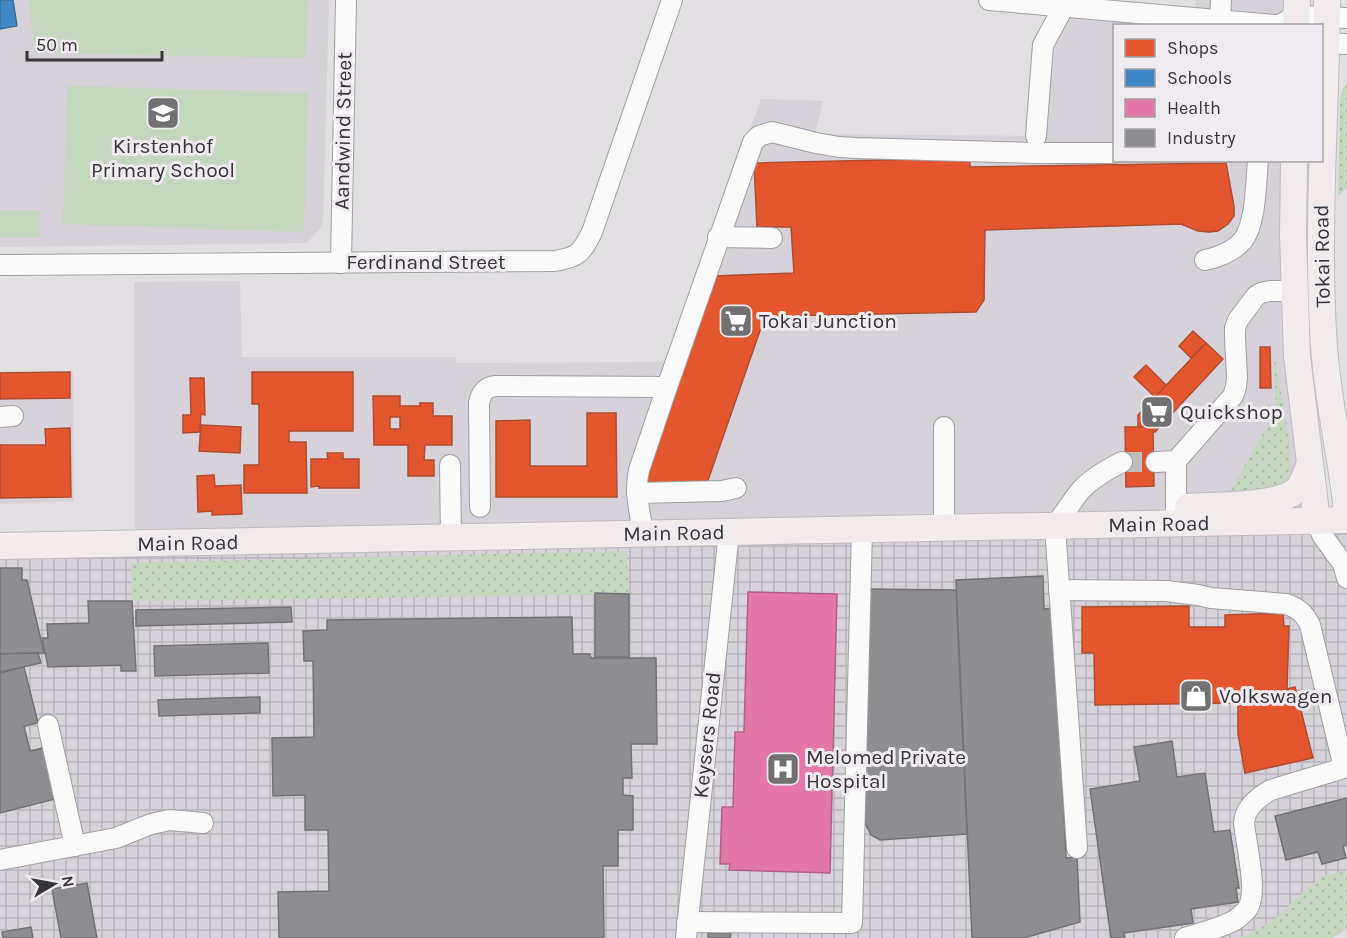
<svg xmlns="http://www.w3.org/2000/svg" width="1347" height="938" viewBox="0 0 1347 938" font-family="Karla,sans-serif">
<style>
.built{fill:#d7d1d9}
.industrial{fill:url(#industrial-grid)}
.grass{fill:url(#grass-dots)}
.pitch{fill:#c5d7be}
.shops{fill:#e4572e;stroke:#b04d31;stroke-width:1.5;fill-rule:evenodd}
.schools{fill:#3f88c5;stroke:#3c6f9a;stroke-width:1.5}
.health{fill:#e377a8;stroke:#af6386;stroke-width:1.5}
.industry{fill:#8d8d92;stroke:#737377;stroke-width:1.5}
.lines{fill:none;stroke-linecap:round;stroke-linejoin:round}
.minor-tunnel{stroke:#bfbdc0;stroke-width:20;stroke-dasharray:20 10;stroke-linecap:butt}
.minor-casing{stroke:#a19fa1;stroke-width:22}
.major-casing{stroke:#bdbcbe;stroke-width:28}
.minor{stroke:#fafafb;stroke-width:20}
.major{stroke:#f2eaeb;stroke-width:26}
.labels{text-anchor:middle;stroke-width:6;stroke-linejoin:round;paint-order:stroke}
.street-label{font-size:21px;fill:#363537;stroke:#efebf0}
.poi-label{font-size:21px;fill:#363537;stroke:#efebf0;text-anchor:start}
</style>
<defs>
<pattern id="industrial-grid" width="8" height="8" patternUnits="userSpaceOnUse" patternTransform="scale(1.5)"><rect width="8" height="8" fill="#d7d1d9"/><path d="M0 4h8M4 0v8" fill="none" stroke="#b9b4bb"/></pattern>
<pattern id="grass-dots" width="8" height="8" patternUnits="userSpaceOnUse" patternTransform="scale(1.5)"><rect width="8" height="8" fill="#c5d7be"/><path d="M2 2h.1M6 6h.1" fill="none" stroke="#aab9a4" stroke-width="1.8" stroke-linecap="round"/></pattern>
</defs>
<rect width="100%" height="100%" fill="#e1dfe2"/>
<g class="built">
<path d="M0 0H329L323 225 307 243 0 247Z"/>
<path d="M1196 0H1297L1296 25 1114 26V160L1294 161 1317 521 135 545 134 282 240 281 242 357H456L457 363 667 362 761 99 823 101 815 134 1036 136 1043 45 1064 6 1195 18Z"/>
<path d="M0 371H73L74 502 0 504Z"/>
</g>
<path class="industrial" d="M1347 520V871L1322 876 1270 923 1240 938H0V546Z"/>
<g class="grass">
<path d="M1347 83V187L1338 197 1340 99 1343 88Z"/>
<path d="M1274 353 1289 438 1291 471 1287 480 1281 486 1273 490 1229 493 1273 417H1276Z"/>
<path d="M626 551 629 594 132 601 131 565 134 563Z"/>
<path d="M1347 871V928L1333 938H1240L1270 923 1322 876Z"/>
</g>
<g class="pitch">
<path d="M29 0H308L306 58 35 53Z"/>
<path d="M67 86 308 93 304 232 63 224Z"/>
<rect x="0" y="211" width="40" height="26"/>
</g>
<g class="shops">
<path d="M970 158V167L1226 163 1234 206V216L1228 224 1218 231 1209 232 1198 231 1181 224 985 230 984 300 976 312 774 316 771 328 762 325 707 483 645 484 714 276 794 273 791 227H757L754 163Z"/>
<path d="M1193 331 1206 343 1191 358 1179 346Z"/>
<path d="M1206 343 1223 359 1155 432H1138V415Z"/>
<path d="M1260 347H1270L1271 388H1260Z"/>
<path d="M1146 365 1166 385 1155 397 1134 377Z"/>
<path d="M70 372V398L0 399V373Z"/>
<path d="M252 372H353V431H289V442H306L307 493H244V465H259V404H252Z"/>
<path d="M190 378H204L205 415 201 414 200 432 183 433V415H191Z"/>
<path d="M373 396H400V406H420V403H433V416H452V445H425L424 460H434V476H408V445H374ZM390 417H400V429H390Z"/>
<path d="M587 413H616L617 497H496V421L530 420V466H587Z"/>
<path d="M201 425 241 427 240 453 199 451Z"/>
<path d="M1125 427H1153L1154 486 1126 487Z"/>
<path d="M70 428 71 497 0 498V445H46L45 429Z"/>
<path d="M327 453H343V459H359V488H319V486L311 487V459H328Z"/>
<path d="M214 475 215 486 241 485 242 514 212 515V511L198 512 197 476Z"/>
<path d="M1189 606V627H1225V615L1283 613 1284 626H1289L1287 689 1295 687 1313 758 1245 773 1238 734V703L1095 705 1094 653H1082V607Z"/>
</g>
<path class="schools" d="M0 0H13L17 26 0 29Z"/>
<path class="health" d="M748 592 837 594 830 873 729 870 730 864H720L722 807H733L735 732H744Z"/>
<g class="industry">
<path d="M0 568H22V580H27L44 653 0 654Z"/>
<path d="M1043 576 1044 609 1055 608 1066 858 1077 857 1080 922 1024 938H972L956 580Z"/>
<path d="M869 589 956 590 967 834 880 840 871 835 866 825 863 812Z"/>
<path d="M595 593 629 594V657H595Z"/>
<path d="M88 601H132L136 671H121V665L48 667 42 638H48L47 624 89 623Z"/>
<path d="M291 607 292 622 136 626V610Z"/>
<path d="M572 617 573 654H590L591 658H656L657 744H631L632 778H623V795L633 796V830H618V866H603L604 938H279L278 892 329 891 328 830H305V795L273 796 272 738 314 737 313 661H304L303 631 327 630V620Z"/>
<path d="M268 643 269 673 155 676 154 646Z"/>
<path d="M38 653 41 663 0 672V654Z"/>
<path d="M24 667 38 723 24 726 30 751 43 748 55 799 0 813V673Z"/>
<path d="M260 697V713L159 716 158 700Z"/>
<path d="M1172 741 1177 777 1205 773 1214 832 1230 830 1239 888H1236L1238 902 1191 909 1193 923 1124 933 1125 938H1111L1090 789 1140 781 1134 747Z"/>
<path d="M1347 798V845L1343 846 1346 858 1322 864 1318 852 1286 860 1275 816Z"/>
<path d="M87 883 97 938H61L52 889Z"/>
<path d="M31 927 33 938H3L2 932Z"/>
<path d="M708 933H731L730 938H708Z"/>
</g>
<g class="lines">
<path class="minor-tunnel" d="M1122 462H1156"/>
<g class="minor-casing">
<g id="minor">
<path d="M989 0 1275 25H1279L1296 16 1347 18"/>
<path d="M1220 20 1221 0"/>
<path d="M1322 43 1347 44"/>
<path d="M1036 136 1043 45 1064 6V0"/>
<path d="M718 237 772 238"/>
<path d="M1205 260C1219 257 1234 251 1243 240 1256 224 1256 181 1258 160"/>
<path d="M341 263 346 0"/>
<path d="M0 265 555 261C579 257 581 253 592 232L672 0"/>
<path d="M0 417 13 416"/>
<path d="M944 427V528"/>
<path d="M1176 461V523"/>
<path d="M1156 462 1176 461 1233 396 1236 387 1237 377 1235 338V328L1238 320 1256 296 1261 293 1270 291H1294"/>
<path d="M450 465 451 538"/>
<path d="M637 493 722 491 736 488"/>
<path d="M480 507 479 403C481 393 485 387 496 386L667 387"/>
<path d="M1317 521 1322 535 1343 564 1347 578"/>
<path d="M643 534C640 512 634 491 639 470L667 387 753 142 759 136 772 132 816 143 839 147 855 148 1035 153H1114"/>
<path d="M1059 590 1166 591 1198 595 1211 598 1286 604C1298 608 1304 613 1310 625L1344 768"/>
<path d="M48 725 75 846"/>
<path d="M1077 848 1055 526C1064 514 1072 501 1081 490 1092 478 1108 469 1122 462"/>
<path d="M0 860 116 838 151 824 170 820 203 823"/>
<path d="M687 922 852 923 862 530"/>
<path d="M686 938 729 532"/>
<path d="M1185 938C1199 933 1226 927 1238 918 1241 915 1246 911 1248 908 1258 891 1246 844 1244 823 1245 808 1258 797 1271 790L1347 767"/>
</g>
</g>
<g class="major-casing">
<g id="major">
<path d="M1327 0C1326 116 1316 232 1324 347 1328 402 1341 456 1347 510"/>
<path d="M1296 26 1297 0"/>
<path d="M1294 160 1293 235 1297 356 1317 521"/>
<path d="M1188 507C1214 505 1280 507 1298 489 1303 483 1306 472 1310 464"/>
<path d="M0 546 1347 520"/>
</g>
</g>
<use href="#minor" class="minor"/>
<use href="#major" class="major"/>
</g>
<defs>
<g id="school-square" transform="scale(1.725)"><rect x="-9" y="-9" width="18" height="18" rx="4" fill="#727073" stroke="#efebf0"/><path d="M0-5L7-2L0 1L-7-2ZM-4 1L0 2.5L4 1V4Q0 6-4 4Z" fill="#fff"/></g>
<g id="supermarket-square" transform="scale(1.725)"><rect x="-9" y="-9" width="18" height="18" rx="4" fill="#727073" stroke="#efebf0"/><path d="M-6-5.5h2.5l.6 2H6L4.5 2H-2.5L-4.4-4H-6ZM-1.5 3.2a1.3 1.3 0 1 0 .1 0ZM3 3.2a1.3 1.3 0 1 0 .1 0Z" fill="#fff"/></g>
<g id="shop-square" transform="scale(1.725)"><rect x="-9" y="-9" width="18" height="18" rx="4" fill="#727073" stroke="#efebf0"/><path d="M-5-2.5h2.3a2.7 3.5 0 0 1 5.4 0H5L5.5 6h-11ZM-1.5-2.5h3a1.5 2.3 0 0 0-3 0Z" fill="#fff"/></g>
<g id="hospital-square" transform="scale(1.725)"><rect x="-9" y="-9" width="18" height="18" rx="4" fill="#727073" stroke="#efebf0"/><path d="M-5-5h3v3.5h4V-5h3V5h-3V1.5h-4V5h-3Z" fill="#fff"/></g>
</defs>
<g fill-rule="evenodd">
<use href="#school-square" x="163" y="113"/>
<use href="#supermarket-square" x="736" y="321"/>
<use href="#supermarket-square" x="1157" y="412"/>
<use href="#shop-square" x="1196" y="696"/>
<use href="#hospital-square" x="783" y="769"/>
</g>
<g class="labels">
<g class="street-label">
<text transform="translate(343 131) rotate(-89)" y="7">Aandwind Street</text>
<text transform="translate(1322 256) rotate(-91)" y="7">Tokai Road</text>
<text x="426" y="269">Ferdinand Street</text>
<text transform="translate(1159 524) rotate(-1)" y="7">Main Road</text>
<text transform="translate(674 533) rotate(-1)" y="7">Main Road</text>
<text transform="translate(188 543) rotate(-1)" y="7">Main Road</text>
<text transform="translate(707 735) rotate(-84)" y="7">Keysers Road</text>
</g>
<g class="poi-label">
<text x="163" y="153" text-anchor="middle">Kirstenhof<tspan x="163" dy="24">Primary School</tspan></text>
<text x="759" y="328">Tokai Junction</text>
<text x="1180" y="419">Quickshop</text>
<text x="1219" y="703">Volkswagen</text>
<text x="806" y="764">Melomed Private<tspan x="806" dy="24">Hospital</tspan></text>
</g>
</g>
<rect x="1113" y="24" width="210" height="138" fill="#efebf0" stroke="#a5a2a6" stroke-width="1.5"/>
<rect x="1125" y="39" width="30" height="18" fill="#e4572e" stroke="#a5a2a6" stroke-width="1.5"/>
<text x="1167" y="54" font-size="18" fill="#363537">Shops</text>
<rect x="1125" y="69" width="30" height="18" fill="#3f88c5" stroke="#a5a2a6" stroke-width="1.5"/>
<text x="1167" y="84" font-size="18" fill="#363537">Schools</text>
<rect x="1125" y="99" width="30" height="18" fill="#e377a8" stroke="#a5a2a6" stroke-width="1.5"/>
<text x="1167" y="114" font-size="18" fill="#363537">Health</text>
<rect x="1125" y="129" width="30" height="18" fill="#8d8d92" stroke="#a5a2a6" stroke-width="1.5"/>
<text x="1167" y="144" font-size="18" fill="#363537">Industry</text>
<g transform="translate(54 884) rotate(80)" stroke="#efebf0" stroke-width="4.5" paint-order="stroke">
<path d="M0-4.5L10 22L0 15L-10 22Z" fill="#363537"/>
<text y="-9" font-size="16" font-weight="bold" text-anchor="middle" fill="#363537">N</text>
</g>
<path d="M27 51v9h135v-9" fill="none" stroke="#363537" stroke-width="3"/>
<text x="36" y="51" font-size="18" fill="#363537" stroke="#efebf0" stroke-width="4.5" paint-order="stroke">50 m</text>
</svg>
